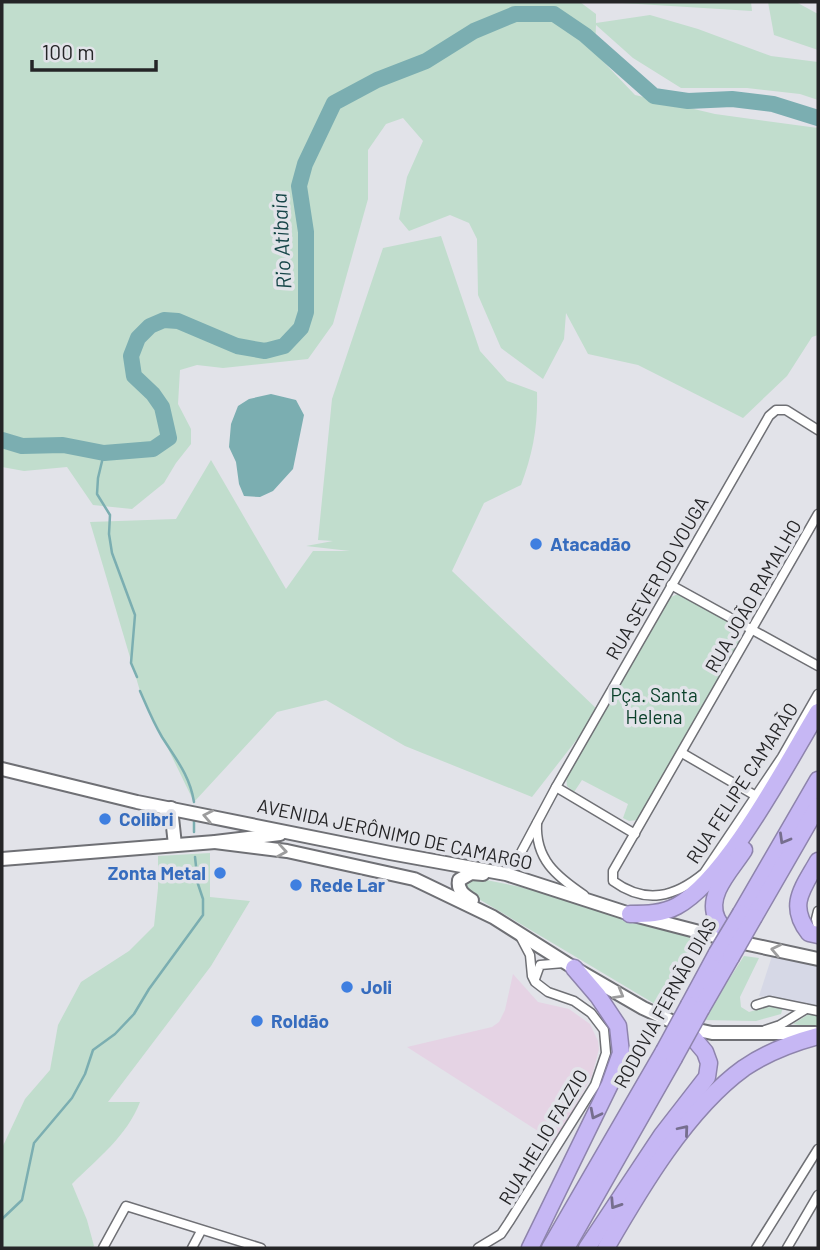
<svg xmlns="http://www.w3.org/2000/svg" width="820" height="1250" viewBox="0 0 820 1250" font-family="Barlow,sans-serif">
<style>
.built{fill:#d6d8e6}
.industrial{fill:#e5d3e4}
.green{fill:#c1ddcd}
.water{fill:#7baeb1}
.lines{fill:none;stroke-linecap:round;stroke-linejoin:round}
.stream{stroke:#7baeb1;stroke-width:2.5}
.river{stroke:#7baeb1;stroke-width:16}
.street-casing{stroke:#6f7075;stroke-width:11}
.secondary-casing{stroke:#6f7075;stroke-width:16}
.highway-casing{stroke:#8e84ac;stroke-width:19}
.street{stroke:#fff;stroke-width:8}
.secondary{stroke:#fff;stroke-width:12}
.highway{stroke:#c6b7f4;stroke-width:16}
.highway-bridge-casing{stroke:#8e84ac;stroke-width:19;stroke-linecap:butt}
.highway-bridge{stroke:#c6b7f4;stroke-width:16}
.oneway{stroke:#9d9d9e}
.oneway2{stroke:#766e8e}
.shop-dot{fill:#3f7fe0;stroke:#e2e3e9;stroke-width:2.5}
.labels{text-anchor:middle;stroke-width:7;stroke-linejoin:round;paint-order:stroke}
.shop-label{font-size:19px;font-weight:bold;fill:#366cbe;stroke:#e2e3e9;text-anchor:start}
.street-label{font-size:19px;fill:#252527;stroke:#e2e3e9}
.park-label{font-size:19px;fill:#0a402a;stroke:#e2e3e9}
.water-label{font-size:21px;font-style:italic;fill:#164548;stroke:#e2e3e9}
</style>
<rect width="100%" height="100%" fill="#e2e3e9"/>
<path class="built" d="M773 953 818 963V1007L759 996Z"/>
<path class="industrial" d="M513 974 538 1002 569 1009 590 1024 598 1041 599 1049 592 1076 555 1142 407 1047 492 1027 499 1022 505 1010Z"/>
<g class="green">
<path d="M2 2H580L596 14V23L650 15 698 29 771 56 818 62V100L800 94 747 88H681L633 58 596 25 595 53 635 95 715 114 818 128V335L812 337 787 376 743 418 638 365 588 354 566 313 564 339 543 379 501 348 478 295 477 239 469 223 450 215 409 231 399 219 407 177 423 141 403 118 386 124 368 150V199L333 324 308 359 223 368 197 365 180 370 178 404 191 429V444L176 463 164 483 132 509 93 505 67 467 24 471 2 467Z"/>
<path d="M606 2H751L752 11Z"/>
<path d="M768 2H796L818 14V50L774 35Z"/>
<path d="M441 236 480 351 507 381 537 392C538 425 533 454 521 485L484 503 452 571 599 711 532 797 405 746 326 700 277 712 194 802 140 691 90 522 176 519 211 460 286 589 313 551H350L306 546 333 541 318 540 332 399 383 248Z"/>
<path d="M680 593 738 626 742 629V636L638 820 629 821 623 818 628 804 582 780 574 792 567 786 566 776 669 598Z"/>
<path d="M210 853V897L250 901 211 966 108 1102H140C127 1136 97 1159 72 1184L87 1220 94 1246 92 1248H2V1148L25 1099 50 1070 58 1025 81 982 129 951 154 926 158 888V856Z"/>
<path d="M471 877 521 887 705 941 694 943C684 967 661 981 660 1007L467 892 464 886Z"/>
<path d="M744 956 759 958 740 997 741 1007 749 1012 776 1004 783 1007 781 1014 756 1021 703 1020Z"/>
<path d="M812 1012 818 1013V1028L793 1024Z"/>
</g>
<path class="water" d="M271 394 296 400 304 415 293 469 273 491 260 497 244 496 239 484 236 462 229 447 231 424 238 406 249 399Z"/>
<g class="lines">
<g class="stream">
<path d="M104 453 98 478 97 494 110 515 109 534 112 553 135 615 131 663 137 677"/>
<path d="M140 691C147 707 153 722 162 737 176 759 190 776 194 802"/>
<path d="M194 821V832"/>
<path d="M2 1219 22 1200 34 1143 72 1098 85 1074 93 1050 115 1034 134 1014 149 989 203 915V899L198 884 195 857"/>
</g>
<path class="river" d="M2 440 22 446 63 445 104 453 153 449 169 438 162 407 153 394 134 376 131 356 138 338 150 326 164 320 178 321 237 346 265 351 284 346 301 328 306 312V232L299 186 305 164 334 103 377 80 426 61 474 31 515 14H554L585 35 654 96 688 101 732 99 773 104 818 118"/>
<g class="street-casing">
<g id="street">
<path d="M818 514 613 871V881C646 905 675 897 704 873L782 757 818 694"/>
<path d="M671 585 818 666"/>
<path d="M682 753 756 796"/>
<path d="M556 787 635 834"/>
<path d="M537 823C535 859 556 876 584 895"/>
<path d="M506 874 517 860 556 787 769 416 776 410H786L818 430"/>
<path d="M818 911 816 919 818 927"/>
<path d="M535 979 540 965 564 963"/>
<path d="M756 1005 769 1001 818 1011"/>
<path d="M765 1030 780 1025 806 1009"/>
<path d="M103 1248 126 1206 261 1248"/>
<path d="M192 1248 201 1231"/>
<path d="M478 1248 501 1234 509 1222 595 1085 606 1053 604 1030 591 1013 574 1001 548 992 535 982 532 976 530 955 520 936"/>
<path d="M756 1248 818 1149"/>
<path d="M787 1248 818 1195"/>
</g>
</g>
<g class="secondary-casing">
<g id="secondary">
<path d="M2 769 137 802 390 853 506 874 630 914 734 941 818 959"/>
<path d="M171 808 175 845"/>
<path d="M215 842 287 851 414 879 493 917 574 968 643 1008 684 1027 712 1033H815"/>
<path d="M2 859 215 842 280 834"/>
<path d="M472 900C464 895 457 890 459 880L471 873 483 874"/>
</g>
</g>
<g class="highway-casing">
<g id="highway">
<path d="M818 861C803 888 787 905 809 933L818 935"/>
<path d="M741 913 818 780"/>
<path d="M630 914C646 914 662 914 677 906 727 879 787 763 818 712"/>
<path d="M754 917 818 806"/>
<path d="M734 941C729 934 721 927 717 919 705 895 732 869 744 850"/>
<path d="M689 1005 717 953"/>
<path d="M701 1009 731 957"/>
<path d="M530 1248 610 1084 621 1053 618 1026 598 996 574 968"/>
<path d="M550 1248 664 1051"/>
<path d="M566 1248 674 1058"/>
<path d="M587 1248 662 1135 707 1077 709 1063 705 1052 684 1027"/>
<path d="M606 1248C640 1189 687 1109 744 1068 766 1053 792 1043 818 1036"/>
</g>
</g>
<use href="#street" class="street"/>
<use href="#secondary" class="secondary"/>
<use href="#highway" class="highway"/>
<g class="highway-bridge-casing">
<g id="highway-bridge">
<path d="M717 953 741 913"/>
<path d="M731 957 754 917"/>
<path d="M664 1051 689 1005"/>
<path d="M674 1058 701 1009"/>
</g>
</g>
<use href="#highway-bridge" class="highway-bridge"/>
</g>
<defs><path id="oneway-chevron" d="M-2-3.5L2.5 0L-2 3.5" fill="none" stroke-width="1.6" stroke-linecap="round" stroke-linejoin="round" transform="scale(1.75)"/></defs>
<g class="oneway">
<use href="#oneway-chevron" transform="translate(208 816) rotate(-169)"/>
<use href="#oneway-chevron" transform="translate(282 851) rotate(9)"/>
<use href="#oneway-chevron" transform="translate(776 950) rotate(-168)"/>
<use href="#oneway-chevron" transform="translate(619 994) rotate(30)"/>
</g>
<g class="oneway2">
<use href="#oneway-chevron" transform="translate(784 839) rotate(120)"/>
<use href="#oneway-chevron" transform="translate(595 1114) rotate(117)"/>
<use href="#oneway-chevron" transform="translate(684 1130) rotate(-50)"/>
<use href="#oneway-chevron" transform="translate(615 1204) rotate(123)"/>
</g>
<g class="shop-dot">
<circle cx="536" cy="544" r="7"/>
<circle cx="105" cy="819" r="7"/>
<circle cx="220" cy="873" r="7"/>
<circle cx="296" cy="885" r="7"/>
<circle cx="347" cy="987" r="7"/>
<circle cx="257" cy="1021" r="7"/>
</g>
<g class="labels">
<g class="shop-label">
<text x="550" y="551">Atacadão</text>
<text x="119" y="826">Colibri</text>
<text x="206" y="880" text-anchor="end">Zonta Metal</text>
<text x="310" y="892">Rede Lar</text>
<text x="361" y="994">Joli</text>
<text x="271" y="1028">Roldão</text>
</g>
<g class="street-label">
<text transform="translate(657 578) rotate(-60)" y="7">RUA SEVER DO VOUGA</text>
<text transform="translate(753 596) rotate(-60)" y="7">RUA JOÃO RAMALHO</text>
<text transform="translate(742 783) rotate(-57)" y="7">RUA FELIPE CAMARÃO</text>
<text transform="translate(395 834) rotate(12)" y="7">AVENIDA JERÔNIMO DE CAMARGO</text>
<text transform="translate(665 1003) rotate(-61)" y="7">RODOVIA FERNÃO DIAS</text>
<text transform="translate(543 1137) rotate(-59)" y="7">RUA HELIO FAZZIO</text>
</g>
<g class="park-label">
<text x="654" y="702">Pça. Santa<tspan x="654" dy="22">Helena</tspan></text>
</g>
<g class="water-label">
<text transform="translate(282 241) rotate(-93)" y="7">Rio Atibaia</text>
</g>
</g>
<rect width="820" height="1250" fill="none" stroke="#252527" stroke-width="7"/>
<path d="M32 60v10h124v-10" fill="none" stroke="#252527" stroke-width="3.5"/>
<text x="42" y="60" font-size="21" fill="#252527" stroke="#e2e3e9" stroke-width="5" paint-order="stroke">100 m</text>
</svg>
